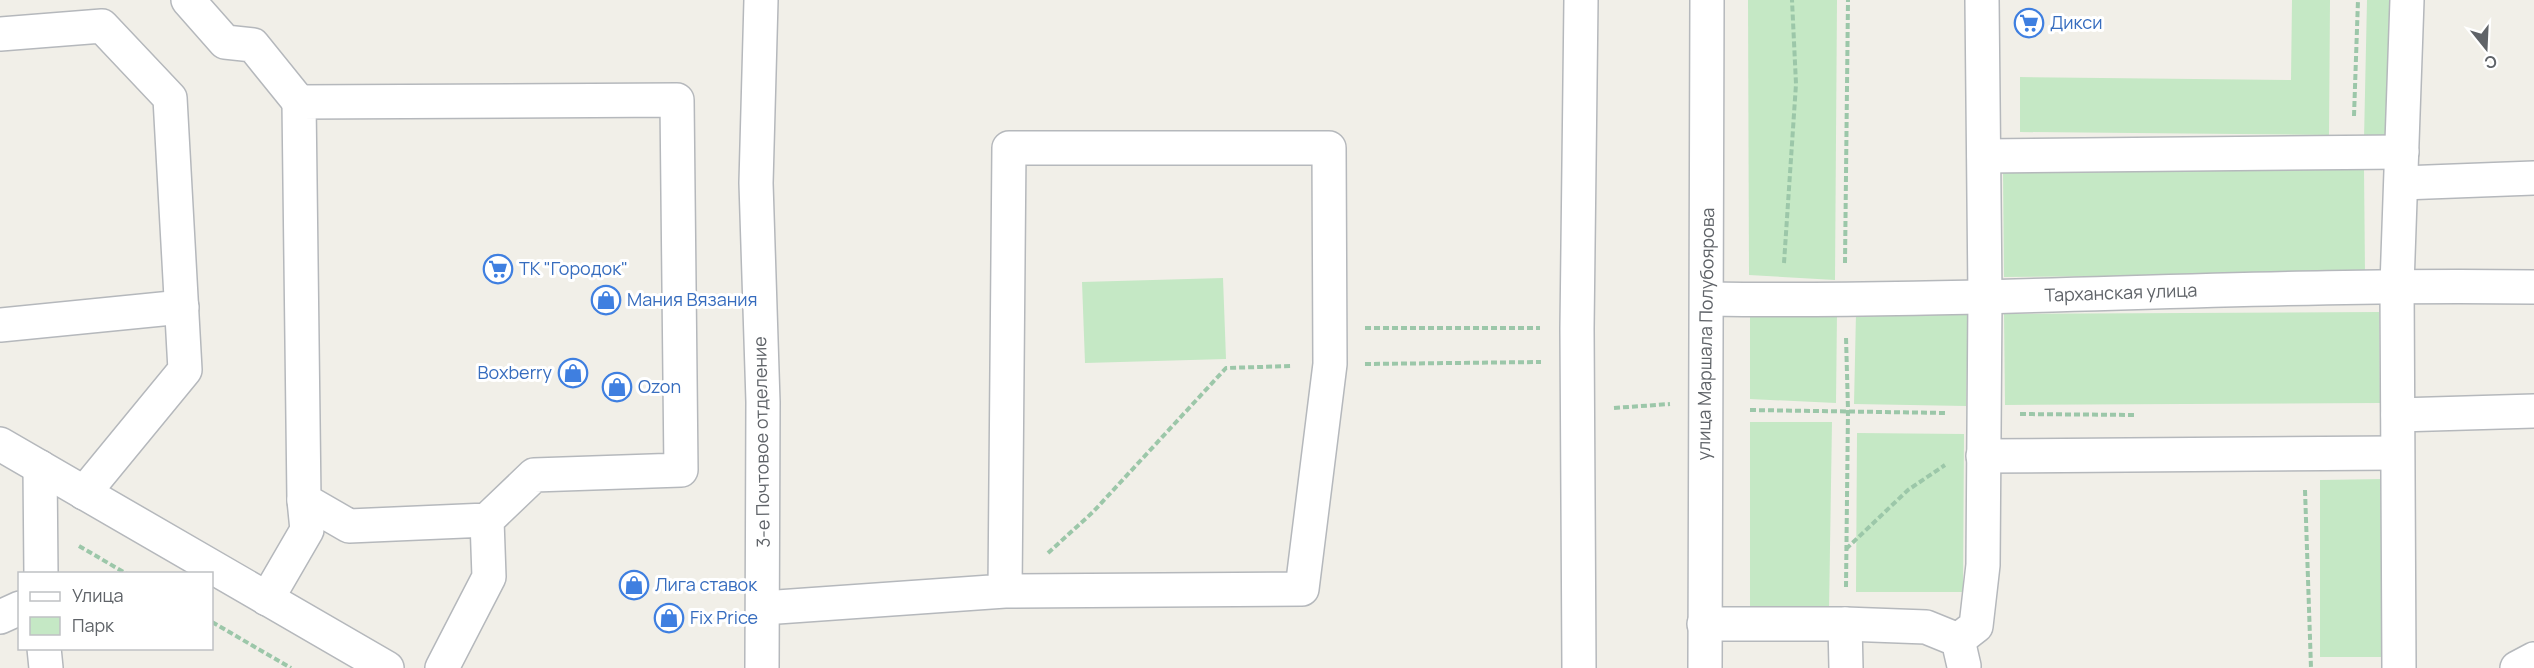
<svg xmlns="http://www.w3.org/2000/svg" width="2534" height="668" viewBox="0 0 2534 668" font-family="Manrope,sans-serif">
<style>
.green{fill:#c5e8c5}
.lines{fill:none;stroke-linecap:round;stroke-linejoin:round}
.minor-casing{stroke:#b5b8bc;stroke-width:36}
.path{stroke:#9cc7a9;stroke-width:4;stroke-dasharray:6 3;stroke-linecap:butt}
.minor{stroke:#fff;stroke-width:33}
.labels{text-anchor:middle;stroke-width:6;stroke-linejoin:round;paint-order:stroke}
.shop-label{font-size:18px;fill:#366cbe;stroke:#fff;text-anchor:start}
.street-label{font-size:18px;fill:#5f6368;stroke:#fff}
</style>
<rect width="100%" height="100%" fill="#f1efe8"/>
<g class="green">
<path d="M1748 0H1837L1835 280 1749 275Z"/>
<path d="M2292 0H2330L2329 135 2020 132V77L2291 80Z"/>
<path d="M2367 0H2392L2388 140 2364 139Z"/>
<path d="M2364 169 2365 274 2004 277 2003 172Z"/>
<path d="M1223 278 1226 359 1085 363 1082 282Z"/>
<path d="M1750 311 1837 312 1836 403 1750 399Z"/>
<path d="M2379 312 2380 403 2005 405 2004 314Z"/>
<path d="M1856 313 1968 315 1966 406 1854 404Z"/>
<path d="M1750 422H1832L1829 611 1750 613Z"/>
<path d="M1857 433 1964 434 1963 592H1856Z"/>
<path d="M2384 479V657H2320V480Z"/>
</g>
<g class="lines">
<g class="minor-casing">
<g id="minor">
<path d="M188 0 225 42 253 45 299 102"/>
<path d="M761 0 756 183 763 402 762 668"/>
<path d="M0 34 102 26 170 98 185 370 84 493"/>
<path d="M1984 156 2402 152"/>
<path d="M2402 183 2534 178"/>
<path d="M1708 299C1983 303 2258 283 2534 287"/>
<path d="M0 325 182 307"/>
<path d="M2398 415 2534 411"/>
<path d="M0 444 387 668"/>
<path d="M1983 456 2396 453"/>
<path d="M40 467 41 574"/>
<path d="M267 599 307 530 304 500"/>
<path d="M763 608 1005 591 1302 589 1330 364 1329 148H1009L1005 591"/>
<path d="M0 617 20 608"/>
<path d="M1704 624H1845L1926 627 1958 640 1964 666"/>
<path d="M1845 624 1846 668"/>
<path d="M1958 640 1976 626 1983 565 1985 297 1982 0"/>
<path d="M44 648 46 668"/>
<path d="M442 668 489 577 487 520 534 475 681 470 677 100 299 102 304 500 349 526 487 520"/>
<path d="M1579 668 1577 329 1581 0"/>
<path d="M1705 668 1707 0"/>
<path d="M2399 668 2397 285 2407 0"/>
<path d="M2517 668 2534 659"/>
</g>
</g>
<g class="path">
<path d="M2354 116 2358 0"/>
<path d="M1784 263 1796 84 1792 0"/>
<path d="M1845 263 1848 0"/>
<path d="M1365 328H1540"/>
<path d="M1365 364 1541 362"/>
<path d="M1614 408 1670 404"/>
<path d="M1750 410 1947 413"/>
<path d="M2020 414 2136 415"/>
<path d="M2305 490 2311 668"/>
<path d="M79 546 127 574"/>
<path d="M1846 549 1908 490 1945 465"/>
<path d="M1048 553 1093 512 1226 368 1292 366"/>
<path d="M1846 587 1848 410 1846 337"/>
<path d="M212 622 291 668"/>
</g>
<use href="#minor" class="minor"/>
</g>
<defs>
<g id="supermarket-ring" transform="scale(1.5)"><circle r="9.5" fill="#fff" stroke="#3f7fe0" stroke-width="1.5"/><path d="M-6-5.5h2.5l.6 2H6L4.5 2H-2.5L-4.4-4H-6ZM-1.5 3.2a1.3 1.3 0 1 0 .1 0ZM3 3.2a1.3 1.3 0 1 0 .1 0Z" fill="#3f7fe0"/></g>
<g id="shop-ring" transform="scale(1.5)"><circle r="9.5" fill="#fff" stroke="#3f7fe0" stroke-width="1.5"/><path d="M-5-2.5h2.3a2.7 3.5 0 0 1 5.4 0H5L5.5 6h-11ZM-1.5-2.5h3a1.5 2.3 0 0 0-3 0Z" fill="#3f7fe0"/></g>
</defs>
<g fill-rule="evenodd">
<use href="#supermarket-ring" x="2029" y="23"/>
<use href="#supermarket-ring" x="498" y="269"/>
<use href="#shop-ring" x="606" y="300"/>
<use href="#shop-ring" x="573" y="373"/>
<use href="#shop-ring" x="617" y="387"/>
<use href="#shop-ring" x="634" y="585"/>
<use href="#shop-ring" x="669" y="618"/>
</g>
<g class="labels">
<g class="shop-label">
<text x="2050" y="29">Дикси</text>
<text x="519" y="275">ТК "Городок"</text>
<text x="627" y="306">Мания Вязания</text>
<text x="552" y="379" text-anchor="end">Boxberry</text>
<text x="638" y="393">Ozon</text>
<text x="655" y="591">Лига ставок</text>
<text x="690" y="624">Fix Price</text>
</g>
<g class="street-label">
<text transform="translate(2121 293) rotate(-2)" y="6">Тарханская улица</text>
<text transform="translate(1706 334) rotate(-89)" y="6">улица Маршала Полубоярова</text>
<text transform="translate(762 442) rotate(-91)" y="6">3-е Почтовое отделение</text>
</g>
</g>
<rect x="18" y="572" width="195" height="78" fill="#ffffff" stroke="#bfc1c3" stroke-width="1.5"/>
<rect x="30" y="592" width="30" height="9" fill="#ffffff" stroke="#bfc1c3" stroke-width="1.5"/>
<text x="72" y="602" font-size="18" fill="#5f6368">Улица</text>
<rect x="30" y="617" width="30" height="18" fill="#c5e8c5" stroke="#bfc1c3" stroke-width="1.5"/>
<text x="72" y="632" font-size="18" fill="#5f6368">Парк</text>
<g transform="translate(2486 48) rotate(162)" stroke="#ffffff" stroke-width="4.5" paint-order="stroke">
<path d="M0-4.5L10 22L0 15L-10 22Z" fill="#5f6368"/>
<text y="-9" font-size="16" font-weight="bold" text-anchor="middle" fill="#5f6368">С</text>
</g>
</svg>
